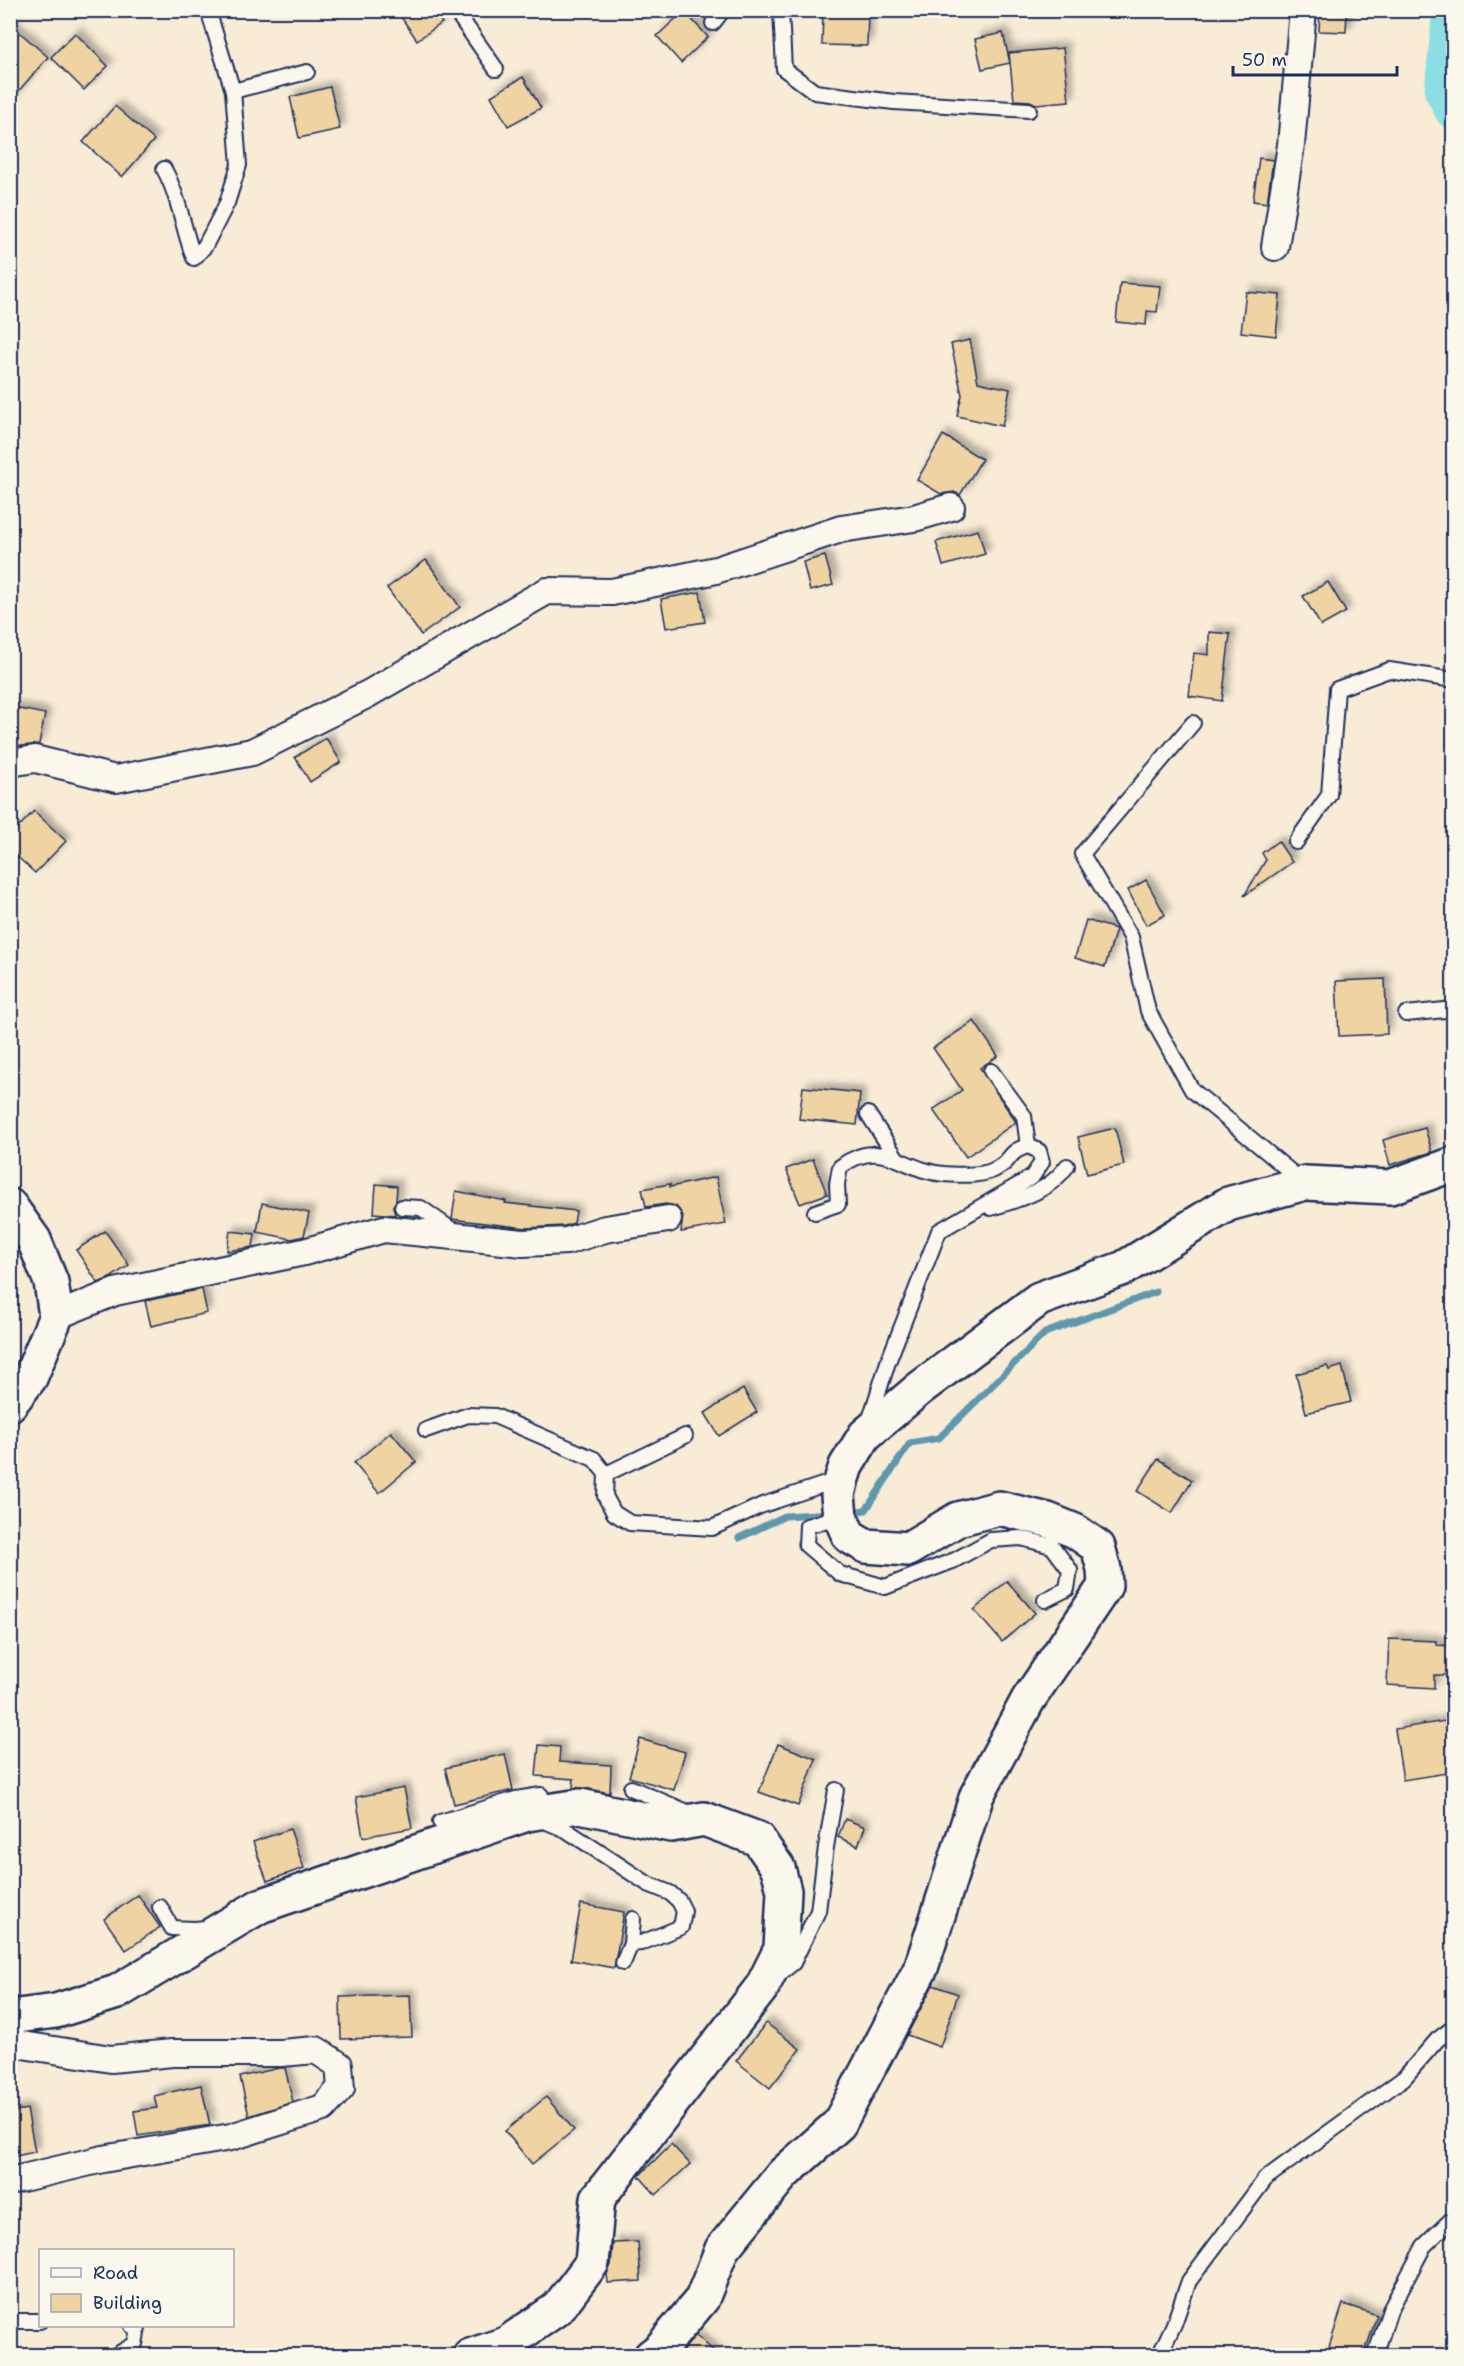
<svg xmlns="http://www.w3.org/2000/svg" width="1464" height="2366" viewBox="0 0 1464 2366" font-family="'Shantell Sans',sans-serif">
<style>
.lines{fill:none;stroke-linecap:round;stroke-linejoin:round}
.stream{stroke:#5f98ae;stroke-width:7}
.river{stroke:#8ddee4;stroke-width:39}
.building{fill:#f0d3a3;stroke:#1b2f5e;stroke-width:1.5;filter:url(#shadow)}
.lane-casing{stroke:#1b2f5e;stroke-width:18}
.street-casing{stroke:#1b2f5e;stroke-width:30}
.secondary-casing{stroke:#1b2f5e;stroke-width:38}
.lane{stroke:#fbf7ec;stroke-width:14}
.street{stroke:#fbf7ec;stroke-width:26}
.secondary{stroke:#fbf7ec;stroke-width:33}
</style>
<defs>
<filter id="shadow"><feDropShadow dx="5.5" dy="-5.5" stdDeviation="3" flood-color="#0004"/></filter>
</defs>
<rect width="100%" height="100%" fill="#f8ecd6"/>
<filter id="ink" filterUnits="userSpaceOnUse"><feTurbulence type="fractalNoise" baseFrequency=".0167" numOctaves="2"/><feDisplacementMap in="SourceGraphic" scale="12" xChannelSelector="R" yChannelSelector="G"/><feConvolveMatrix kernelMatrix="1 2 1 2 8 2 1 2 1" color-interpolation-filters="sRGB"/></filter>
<g filter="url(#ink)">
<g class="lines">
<g class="stream">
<path d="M849 1512 866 1510 910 1443 939 1438 1045 1333 1156 1292"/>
<path d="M739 1538 785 1516 830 1513"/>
</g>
<path class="river" d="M1452 10 1444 91 1454 110"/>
</g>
<g class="building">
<path d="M396 10H434L442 23 417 40Z"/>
<path d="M823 10H868L867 46 822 45Z"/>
<path d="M1320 10H1347L1346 32 1319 31Z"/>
<path d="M684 11 708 37 681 63 657 36Z"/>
<path d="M10 24 48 57 10 101Z"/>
<path d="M75 33 108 66 84 90 51 57Z"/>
<path d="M1003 33 1010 63 982 69 975 39Z"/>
<path d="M1063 48 1069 101 1036 104 1030 101 1014 100 1009 53Z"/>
<path d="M523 77 541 108 508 126 491 96Z"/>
<path d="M330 87 340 129 299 138 290 97Z"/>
<path d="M115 106 154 140 122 177 83 142Z"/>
<path d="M1259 158 1273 160 1267 203 1253 201Z"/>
<path d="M1120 283 1160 286 1157 312 1147 311 1146 325 1116 322Z"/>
<path d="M1246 292 1280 295 1276 336 1241 332Z"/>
<path d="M970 340 978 382 1010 389 1002 426 957 416 962 395 951 344Z"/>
<path d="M943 435 982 459 960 495 954 492 941 494 917 480Z"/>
<path d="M978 530 985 554 943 566 936 542Z"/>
<path d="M825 556 833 585 810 591 803 562Z"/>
<path d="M426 560 460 607 421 635 387 588Z"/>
<path d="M1328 582 1346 612 1321 626 1303 596Z"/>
<path d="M700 592 705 622 666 628 661 599Z"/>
<path d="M1209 632 1230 634 1222 701 1189 696 1194 653 1209 655Z"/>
<path d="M10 707 45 714 39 744 22 746 10 743Z"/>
<path d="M326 738 341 762 310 782 295 757Z"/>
<path d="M34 811 66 841 35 873 10 850V836Z"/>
<path d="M1278 841 1292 862 1244 896 1266 860 1262 853Z"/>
<path d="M1146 880 1165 915 1146 925 1128 890Z"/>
<path d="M1086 920 1116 929 1105 967 1075 958Z"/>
<path d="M1385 979 1387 1034 1339 1036 1336 981Z"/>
<path d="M974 1021 998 1056 980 1068 1016 1122 966 1157 933 1110 962 1090 933 1048Z"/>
<path d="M803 1087 860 1093 857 1125 799 1119Z"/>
<path d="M1115 1128 1124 1165 1087 1174 1078 1137Z"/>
<path d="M1425 1128 1432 1152 1390 1165 1383 1140Z"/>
<path d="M813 1159 827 1194 800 1204 786 1169Z"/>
<path d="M716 1177 726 1224 681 1232 683 1216 676 1206 666 1204 646 1207 642 1189 670 1184V1187Z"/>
<path d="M376 1184 397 1186 396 1201 393 1206 395 1215 374 1213Z"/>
<path d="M456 1191 506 1201 505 1203 576 1211 574 1223 564 1226 526 1228 452 1219Z"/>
<path d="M262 1203 309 1213 304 1236 292 1239 257 1232Z"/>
<path d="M105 1231 129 1265 110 1278 98 1283 76 1250Z"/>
<path d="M230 1231 255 1234 253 1247 227 1251Z"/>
<path d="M202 1289 207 1313 151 1326 145 1301Z"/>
<path d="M1327 1366 1329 1370 1342 1366 1351 1402 1306 1413 1296 1374Z"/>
<path d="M743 1389 757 1412 719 1436 705 1413Z"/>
<path d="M391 1432 416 1462 379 1493 354 1463Z"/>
<path d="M1158 1459 1192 1480 1172 1513 1137 1491Z"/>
<path d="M1007 1581 1035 1613 1002 1642 974 1610Z"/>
<path d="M1389 1639 1436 1641V1645L1454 1646V1675H1434V1688L1387 1685Z"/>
<path d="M1445 1721 1453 1772 1403 1780 1395 1729Z"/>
<path d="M640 1739 685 1752 674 1790 629 1777Z"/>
<path d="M778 1744 816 1759 798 1806 759 1792Z"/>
<path d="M539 1745 560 1747 559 1762 611 1765 610 1793 584 1788H573L574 1779 536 1776Z"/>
<path d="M505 1754 513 1790 454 1804 445 1768Z"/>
<path d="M404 1788 412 1828 363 1837 356 1797Z"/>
<path d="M845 1819 865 1827 858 1846 838 1837Z"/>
<path d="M290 1829 304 1868 267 1881 253 1842Z"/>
<path d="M138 1895 160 1927 126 1950 104 1919Z"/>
<path d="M581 1904 624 1912 614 1968 571 1960Z"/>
<path d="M933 1985 958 1994 940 2047 907 2035Z"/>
<path d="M410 1995 412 2037 341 2039 340 1997Z"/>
<path d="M766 2023 800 2049 770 2088 736 2061Z"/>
<path d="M279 2068H285L293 2102 249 2116 240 2077Z"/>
<path d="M201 2085 210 2125 138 2136 134 2111 157 2108 154 2096Z"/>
<path d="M546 2097 574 2130 532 2164 505 2131Z"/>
<path d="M27 2109 35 2152 10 2157V2112Z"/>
<path d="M671 2144 690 2164 656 2195 639 2176Z"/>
<path d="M638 2242 641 2281 608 2283 607 2274 611 2265 613 2243Z"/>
<path d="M1343 2304 1377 2315 1364 2355H1344L1328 2350Z"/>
<path d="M696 2335 718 2355H679Z"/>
</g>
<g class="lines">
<g class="lane-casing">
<g id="lane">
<path d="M455 10 496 69"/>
<path d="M781 10 784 69 815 92 894 102 1029 110"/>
<path d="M713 23 723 10"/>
<path d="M233 91 307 72"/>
<path d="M164 169C179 196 183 229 194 258L205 246 227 203 239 165 233 91 208 10"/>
<path d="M1193 723 1082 854 1131 937 1148 1011 1192 1090 1303 1182"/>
<path d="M1296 842 1329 795 1337 689 1389 670 1454 680"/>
<path d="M1406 1014 1454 1009"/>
<path d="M991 1071 1024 1116 1028 1146"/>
<path d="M868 1114 896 1157"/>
<path d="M402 1207 421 1208 455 1232"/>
<path d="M991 1208C1020 1199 1049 1192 1067 1166"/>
<path d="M815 1212 838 1204 837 1184 840 1167C883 1135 902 1171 944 1174 961 1175 985 1177 999 1167 1013 1159 1007 1152 1028 1146L1039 1151 1042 1162 1032 1177 939 1231 888 1362 869 1422"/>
<path d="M426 1430 468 1415 495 1416 594 1459 606 1474 605 1496 614 1513 630 1523 712 1528 760 1506 840 1479"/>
<path d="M606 1474 685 1436"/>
<path d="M840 1516 807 1526 806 1545 840 1574 885 1587 955 1560 991 1540 1021 1538 1052 1546 1070 1570 1067 1589 1045 1600"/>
<path d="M631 1788 692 1814"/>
<path d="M540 1819 566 1830 648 1884 670 1893 679 1901 684 1911 681 1927 641 1943 631 1944"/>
<path d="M440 1822 516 1799 541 1795"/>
<path d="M160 1907 172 1928 194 1929 206 1928"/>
<path d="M623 1963 631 1944 633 1919"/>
<path d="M778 1975 793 1963 818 1911 826 1847 836 1790"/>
<path d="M10 2321H40"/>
<path d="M114 2356 135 2344 138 2328 132 2326"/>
<path d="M1159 2356 1174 2324 1189 2281 1266 2178 1404 2078 1437 2040 1454 2027"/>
<path d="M1375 2356 1390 2310 1424 2246 1454 2217"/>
</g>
</g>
<g class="street-casing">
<g id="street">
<path d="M1275 247 1291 145 1303 10"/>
<path d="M10 763 35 759 116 779 252 752 368 694 547 591 612 592 716 570 841 529 914 518 951 507"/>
<path d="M56 1316 115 1292 304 1252 384 1229 523 1243 567 1241 605 1229 668 1219"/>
<path d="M10 2043 111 2059 172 2053H281L316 2050 339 2065 341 2088 323 2108 231 2137 103 2159 10 2181"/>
</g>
</g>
<g class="secondary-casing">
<g id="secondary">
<path d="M10 1206 34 1240 51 1282 56 1316 30 1378 10 1404"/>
<path d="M10 2017 56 2011 117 1992 260 1906 527 1814 580 1806 671 1825 704 1819 758 1839 778 1868 784 1891 781 1949 762 1987 598 2198 592 2263 558 2308 506 2344 470 2356"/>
<path d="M651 2356 660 2349 702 2299 722 2249 783 2174 839 2124 921 1968 977 1795 1028 1700 1105 1586 1104 1569 1098 1547 1075 1531 1048 1520 999 1508 958 1519 908 1549 866 1546 849 1536 840 1516 838 1495 842 1478 846 1466 865 1435 919 1389 1039 1299 1124 1268 1228 1204 1305 1183 1390 1187 1454 1164"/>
</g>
</g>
<use href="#lane" class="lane"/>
<use href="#street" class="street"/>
<use href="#secondary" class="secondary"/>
</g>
</g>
<rect width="1464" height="2366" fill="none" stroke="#fbf7ec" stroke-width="36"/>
<rect x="18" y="18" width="1428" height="2330" fill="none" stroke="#1b2f5e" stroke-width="2" filter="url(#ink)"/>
<rect x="39" y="2249" width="195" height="78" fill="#fbf7ec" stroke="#a1a7b3" stroke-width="1.5"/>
<rect x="51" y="2268" width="30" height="9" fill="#fbf7ec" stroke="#a1a7b3" stroke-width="1.5"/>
<text x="93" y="2279" font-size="18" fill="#1b2f5e">Road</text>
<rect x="51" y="2294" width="30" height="18" fill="#f0d3a3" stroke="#a1a7b3" stroke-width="1.5"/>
<text x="93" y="2309" font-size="18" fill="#1b2f5e">Building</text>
<path d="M1233 66v9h164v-9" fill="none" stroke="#1b2f5e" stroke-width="3"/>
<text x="1242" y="66" font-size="18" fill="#1b2f5e" stroke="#fbf7ec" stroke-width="4.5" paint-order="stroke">50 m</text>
</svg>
